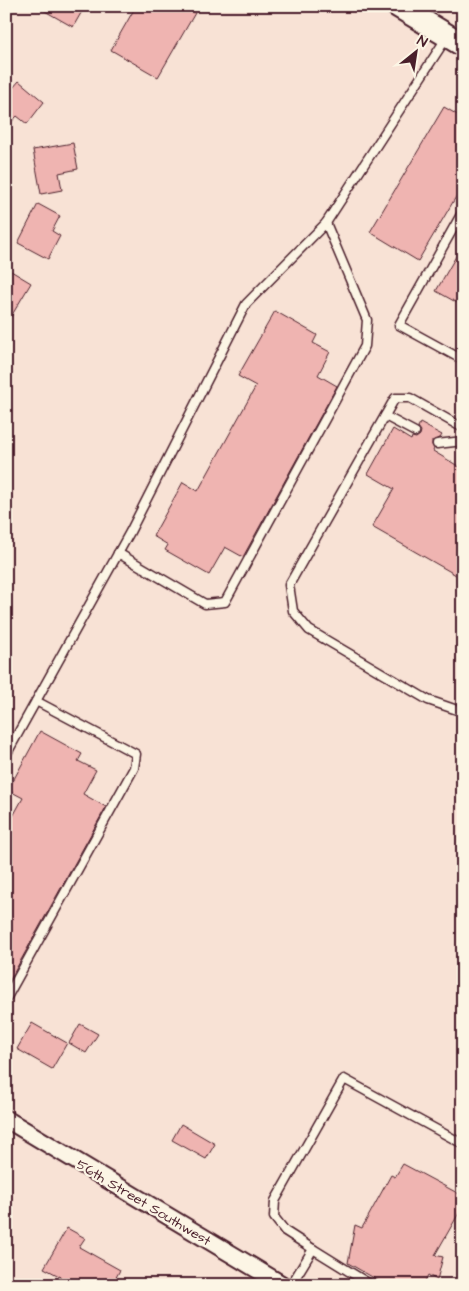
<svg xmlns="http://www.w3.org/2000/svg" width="469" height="1291" viewBox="0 0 469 1291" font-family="'Architects Daughter',sans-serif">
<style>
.building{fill:#efb4b1;stroke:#4a1f2b}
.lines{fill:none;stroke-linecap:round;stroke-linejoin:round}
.lane-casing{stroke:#4a1f2b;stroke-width:11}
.street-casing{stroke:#4a1f2b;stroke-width:20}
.secondary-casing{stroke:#4a1f2b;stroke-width:26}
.lane{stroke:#fcf5e5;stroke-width:8}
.street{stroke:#fcf5e5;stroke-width:16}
.secondary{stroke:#fcf5e5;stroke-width:22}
.labels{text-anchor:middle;stroke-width:4.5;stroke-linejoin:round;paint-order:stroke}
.street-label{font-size:14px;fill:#4a1f2b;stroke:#fcf5e5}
</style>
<rect width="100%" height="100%" fill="#f8e2d5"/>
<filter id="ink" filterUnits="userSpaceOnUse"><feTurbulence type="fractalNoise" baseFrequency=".02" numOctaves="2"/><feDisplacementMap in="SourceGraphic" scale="10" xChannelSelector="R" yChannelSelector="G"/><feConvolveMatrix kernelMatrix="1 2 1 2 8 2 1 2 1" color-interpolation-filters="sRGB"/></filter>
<g filter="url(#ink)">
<g class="building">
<path d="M36 6H85L73 27Z"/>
<path d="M136 6H184L195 13 158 77 111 50Z"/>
<path d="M19 81 44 102 27 124 17 116 6 128V96Z"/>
<path d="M444 107 463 118V185L418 261 370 232Z"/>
<path d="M73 143 78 169 59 173 62 190 41 194 33 150Z"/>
<path d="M38 204 60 216 52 231 60 236 48 259 18 243Z"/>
<path d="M463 244V306L436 291Z"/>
<path d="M6 268 31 283 6 325Z"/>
<path d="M275 311 317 335 313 343 330 352 318 375 337 386 243 557 225 547 209 575 165 550 168 545 153 536 183 482 198 491 256 386 238 376Z"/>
<path d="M420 423 442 435 440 438 432 441V445L434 449 433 451 463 469V579L372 527 394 489 368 474 393 429 411 440 412 437 416 438 420 435 421 431 418 427Z"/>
<path d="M40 731 82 754 78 761 96 770 83 794 106 807 6 987V829L23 798 8 790Z"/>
<path d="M32 1023 67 1043 52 1069 17 1049Z"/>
<path d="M80 1024 98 1034 86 1053 69 1043Z"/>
<path d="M181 1124 215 1144 206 1159 172 1140Z"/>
<path d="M403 1164 463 1196V1206L435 1255 443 1257 437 1280 428 1275 423 1285H386L348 1263 355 1225 362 1228 391 1175 395 1177Z"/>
<path d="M67 1228 85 1238 79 1247 120 1270 112 1285H57L61 1277 44 1268Z"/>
</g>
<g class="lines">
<g class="lane-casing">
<g id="lane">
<path d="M463 211 399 325 463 360"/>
<path d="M385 416 415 432"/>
<path d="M463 428 410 398H395L289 585 293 611 309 630 428 700 463 712"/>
<path d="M437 444 463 441"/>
<path d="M118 553 205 604 225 602 365 346 367 320 326 223"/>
<path d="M6 755 130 532 246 304 326 223 447 37"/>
<path d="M6 999 134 768 136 754 36 701"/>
<path d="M313 1249 371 1285"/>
<path d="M291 1285 313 1249 285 1231 274 1217 275 1201 344 1079 463 1144"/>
<path d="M460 1285 463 1280"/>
</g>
</g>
<g class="street-casing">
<path id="street" d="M6 1119 283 1285"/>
</g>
<g class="secondary-casing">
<path id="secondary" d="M398 6 463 45"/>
</g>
<use href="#lane" class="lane"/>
<use href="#street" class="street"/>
<use href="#secondary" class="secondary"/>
</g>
</g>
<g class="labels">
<g class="street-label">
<text transform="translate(144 1202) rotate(31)" y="5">56th Street Southwest</text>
</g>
</g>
<rect width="469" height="1291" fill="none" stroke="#fcf5e5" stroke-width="25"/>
<rect x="12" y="12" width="444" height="1266" fill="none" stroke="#4a1f2b" stroke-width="2" filter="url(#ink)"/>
<g transform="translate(416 52) rotate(30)" stroke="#fcf5e5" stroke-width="4" paint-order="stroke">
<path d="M0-4L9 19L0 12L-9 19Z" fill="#4a1f2b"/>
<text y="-8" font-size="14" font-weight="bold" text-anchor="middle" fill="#4a1f2b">N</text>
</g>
</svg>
